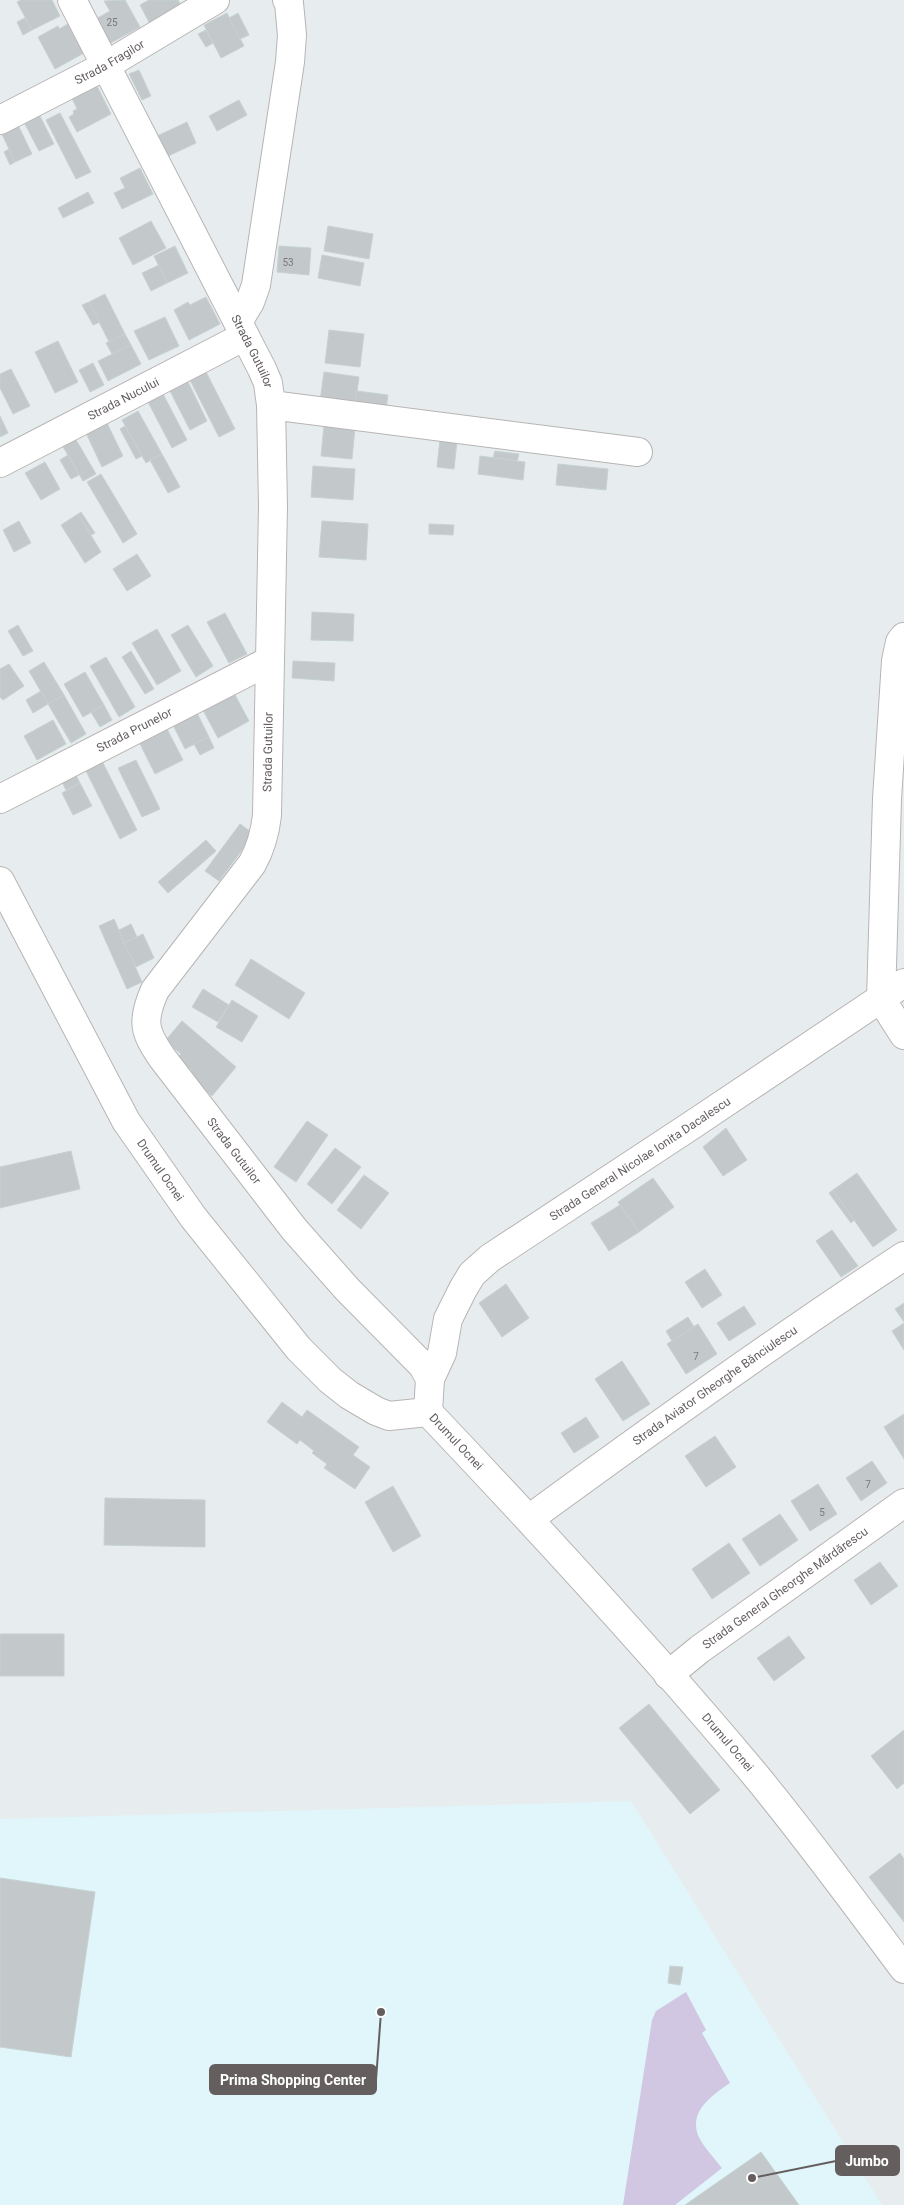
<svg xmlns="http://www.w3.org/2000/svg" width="904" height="2205" viewBox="0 0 904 2205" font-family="Roboto,sans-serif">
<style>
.commercial{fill:#e0f6fa}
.green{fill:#d1c7e2}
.building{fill:#c3c9ca;stroke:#c6d2d2}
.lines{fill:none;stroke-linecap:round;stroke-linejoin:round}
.minor-casing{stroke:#b9b4b4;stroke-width:30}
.minor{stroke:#fff;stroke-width:28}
.labels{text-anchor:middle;stroke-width:4;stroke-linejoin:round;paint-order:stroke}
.number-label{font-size:10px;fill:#7c797a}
.street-label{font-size:12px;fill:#655e5f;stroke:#fff}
.leader{fill:none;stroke:#655e5f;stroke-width:2}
.callout-dot{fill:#655e5f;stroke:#fff;stroke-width:2}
.callout{fill:#655e5f;stroke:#655e5f;stroke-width:2}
.callout-label{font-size:14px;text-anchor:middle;font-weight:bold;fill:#fff}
</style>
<rect width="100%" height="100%" fill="#e7edee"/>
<path class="commercial" d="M631 1801 882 2205H0V1819Z"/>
<path class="green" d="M686 1992 706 2030 702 2033 730 2083C714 2094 691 2109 697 2132 699 2142 716 2160 722 2168L675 2205H623L652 2020 656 2011Z"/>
<g class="building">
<path d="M21 0H52L60 16 32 30 17 2Z"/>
<path d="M125 0 140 27 107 45 94 20 110 11 104 1Z"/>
<path d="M149 0H178L182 7 150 24 140 5Z"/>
<path d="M227 13 244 46 221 58 204 25Z"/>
<path d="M238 13 249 35 240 39 229 18Z"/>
<path d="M25 18 32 30 23 35 17 22Z"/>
<path d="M68 24 84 53 55 69 38 37 58 26 59 29Z"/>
<path d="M206 30 213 43 206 47 198 34Z"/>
<path d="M139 70 151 96 142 100 129 74Z"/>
<path d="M96 84 111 114 77 132 69 117 74 114 73 111 77 109 71 96Z"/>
<path d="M239 100 247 115 217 131 209 116Z"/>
<path d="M60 113 91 172 76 179 46 120Z"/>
<path d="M40 116 54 144 39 151 25 124Z"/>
<path d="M187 122 196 143 164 158 155 137Z"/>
<path d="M18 125 32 154 15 162 1 132Z"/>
<path d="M9 149 15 162 10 165 4 152Z"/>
<path d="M140 168 153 194 122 209 114 193 125 188 120 178Z"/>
<path d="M88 192 94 203 63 218 58 208Z"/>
<path d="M151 221 166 248 133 265 119 238Z"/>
<path d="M328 226 373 234 369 259 324 251Z"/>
<path d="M175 246 188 273 167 283 154 256Z"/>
<path d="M279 246 311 248 309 275 277 272Z"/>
<path d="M322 255 364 263 360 286 318 278Z"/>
<path d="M159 265 167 283 151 291 142 273Z"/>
<path d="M105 294 125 334 109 342 89 302Z"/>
<path d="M206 297 220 324 189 340 174 310 188 302 190 305Z"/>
<path d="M89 302 100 322 93 325 82 305Z"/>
<path d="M165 317 179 346 149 360 134 331Z"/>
<path d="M329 330 364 334 360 367 325 363Z"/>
<path d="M125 334 131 345 112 354 106 343Z"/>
<path d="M58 341 78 382 55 393 35 352Z"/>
<path d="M131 345 141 364 108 381 98 361Z"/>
<path d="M93 363 104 385 90 392 79 370Z"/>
<path d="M11 369 30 406 13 414 0 388V374Z"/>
<path d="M205 370 235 429 219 437 189 378Z"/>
<path d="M324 372 359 377 355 406 320 401Z"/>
<path d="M188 382 207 421 190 430 170 391Z"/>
<path d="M357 391 388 395 386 410 355 406Z"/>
<path d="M163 394 187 440 172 448 148 402Z"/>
<path d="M138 411 162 454 146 463 122 420Z"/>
<path d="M0 416 8 433 0 437Z"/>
<path d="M107 423 123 456 102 467 86 433Z"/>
<path d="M324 425 355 428 352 459 321 456Z"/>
<path d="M125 426 142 456 136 459 120 429Z"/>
<path d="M75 438 96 474 83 481 62 445Z"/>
<path d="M440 439 457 441 454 469 437 467Z"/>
<path d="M495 451 519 454 517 461 493 458Z"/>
<path d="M162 454 180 487 168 493 150 460Z"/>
<path d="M68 455 79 475 71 479 60 460Z"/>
<path d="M480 456 525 462 523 480 478 474Z"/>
<path d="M45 462 60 489 41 500 25 473Z"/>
<path d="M558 464 608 469 606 490 556 485Z"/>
<path d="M313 466 355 469 353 500 311 497Z"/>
<path d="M101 474 137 534 123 543 87 482Z"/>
<path d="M81 512 95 533 91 535 78 514Z"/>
<path d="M78 514 101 552 85 563 61 525Z"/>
<path d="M19 521 31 543 14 552 3 530Z"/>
<path d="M322 521 368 524 366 560 319 557Z"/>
<path d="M429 524 454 525 453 535 429 534Z"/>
<path d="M137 554 151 576 127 591 113 569Z"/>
<path d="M312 612 354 614 353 641 311 640Z"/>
<path d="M225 613 247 654 229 663 207 622Z"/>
<path d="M18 625 33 651 23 656 8 631Z"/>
<path d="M188 625 213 666 196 677 171 635Z"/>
<path d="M157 629 181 671 157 685 132 643Z"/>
<path d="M131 651 154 689 145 694 122 657Z"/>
<path d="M106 657 135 707 119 717 90 666Z"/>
<path d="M293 661 335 663 334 681 292 678Z"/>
<path d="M44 662 64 695 48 704 29 671Z"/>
<path d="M9 664 24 686 3 700 0 697V669Z"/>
<path d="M85 672 104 705 83 717 64 684Z"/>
<path d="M41 691 48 704 33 713 26 700Z"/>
<path d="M234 693 249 721 218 738 203 710Z"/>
<path d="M64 695 86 734 71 743 48 704Z"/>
<path d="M104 705 112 720 100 727 91 712Z"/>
<path d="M196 711 209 737 185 749 172 723Z"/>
<path d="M53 720 66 744 37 760 24 736Z"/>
<path d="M167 729 183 760 155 774 140 744Z"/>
<path d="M209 737 214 748 200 755 194 744Z"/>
<path d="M136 760 160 809 142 817 118 768Z"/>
<path d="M102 761 137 830 120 839 85 769Z"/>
<path d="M76 775 80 783 66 790 62 782Z"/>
<path d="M80 783 92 806 73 815 62 793Z"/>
<path d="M240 824 254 834 219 881 205 871Z"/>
<path d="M206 840 216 851 168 893 158 882Z"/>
<path d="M114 919 142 982 127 989 99 926Z"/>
<path d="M131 924 137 937 124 943 119 930Z"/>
<path d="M143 934 154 958 136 967 124 943Z"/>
<path d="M251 959 305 993 289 1019 235 985Z"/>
<path d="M203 989 229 1005 218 1022 192 1007Z"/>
<path d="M232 1000 258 1016 242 1042 216 1027Z"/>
<path d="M182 1021 236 1067 212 1096 188 1075 192 1071 177 1058 181 1054 165 1041Z"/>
<path d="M307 1121 328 1135 296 1182 274 1167Z"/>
<path d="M726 1128 747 1160 723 1176 703 1147Z"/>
<path d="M335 1148 361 1167 332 1204 307 1184Z"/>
<path d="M71 1151 80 1189 0 1208V1167Z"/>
<path d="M857 1173 897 1230 873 1247 833 1190Z"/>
<path d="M364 1175 389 1193 361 1229 337 1210Z"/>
<path d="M653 1178 674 1207 639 1232 618 1202Z"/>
<path d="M833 1190 854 1220 851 1223 829 1193Z"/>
<path d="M620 1205 639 1232 609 1251 591 1223Z"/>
<path d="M832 1230 858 1266 841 1277 816 1241Z"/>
<path d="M705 1269 722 1295 702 1308 685 1282Z"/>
<path d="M506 1284 529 1318 502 1337 479 1303Z"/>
<path d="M904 1303V1322L895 1309Z"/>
<path d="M744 1306 756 1324 729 1341 717 1323Z"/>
<path d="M688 1317 694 1327 672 1341 666 1331Z"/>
<path d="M904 1323V1350L892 1331Z"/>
<path d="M698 1324 717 1354 686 1374 667 1344Z"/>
<path d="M622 1361 650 1404 623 1421 595 1379Z"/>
<path d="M282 1402 302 1417 307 1410 359 1447 353 1455 370 1467 355 1489 324 1468 327 1464 312 1453 314 1451 300 1440 297 1444 267 1422Z"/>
<path d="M904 1414V1459L884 1427Z"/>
<path d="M586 1417 599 1437 574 1453 561 1433Z"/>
<path d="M715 1436 736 1467 706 1487 685 1456Z"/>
<path d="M872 1461 887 1483 861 1501 846 1478Z"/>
<path d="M818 1484 837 1514 810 1531 791 1501Z"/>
<path d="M393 1486 421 1536 393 1552 365 1502Z"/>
<path d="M105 1498 205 1500V1547L104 1545Z"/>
<path d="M780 1514 798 1540 760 1566 742 1539Z"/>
<path d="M729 1543 750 1573 712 1599 692 1569Z"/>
<path d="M880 1562 898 1586 871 1605 854 1580Z"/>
<rect x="0" y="1634" width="64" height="42"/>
<path d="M789 1636 805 1658 774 1681 757 1658Z"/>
<path d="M649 1704 720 1790 690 1814 619 1728Z"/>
<path d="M904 1730V1783L897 1789 871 1756Z"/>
<path d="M900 1853 904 1859V1922L869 1877Z"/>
<path d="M0 1878 95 1892 71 2057 0 2047Z"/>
<path d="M670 1966 683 1967 680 1985 668 1983Z"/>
<path d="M761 2152 799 2205H685Z"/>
</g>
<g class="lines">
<g class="minor-casing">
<g id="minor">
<path id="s1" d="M72 0 262 369 268 383 271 405 273 506 267 815C265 834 261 848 252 864L155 990C141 1021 144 1032 163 1059L294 1229 347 1289 423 1366 430 1379 428 1412"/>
<path id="s2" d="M0 120 105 66 215 0"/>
<path d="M238 322 250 302 256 285 290 62 292 35 289 3 287 0"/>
<path d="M271 405 638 452"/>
<path id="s3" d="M0 463 245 336"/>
<path d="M904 637 900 642 896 661 887 799 881 999 904 1035"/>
<path id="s4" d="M0 799 269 661"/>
<path id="s5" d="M0 881 126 1121 193 1217 299 1349 330 1380 349 1395 376 1411 389 1416 428 1412C539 1529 649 1648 752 1771 805 1835 854 1902 904 1969"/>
<path id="s6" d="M430 1379 442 1353 448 1319 463 1289 472 1274 490 1258 692 1125 904 983"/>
<path id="s7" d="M529 1519C652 1429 776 1340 904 1256"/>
<path id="s8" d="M668 1675 700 1649 904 1503"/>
</g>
</g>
<use href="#minor" class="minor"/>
</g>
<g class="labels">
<g class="number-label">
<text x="112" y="26">25</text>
<text x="288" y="266">53</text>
<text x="696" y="1360">7</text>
<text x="868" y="1488">7</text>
<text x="822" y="1516">5</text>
</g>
<g class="street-label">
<text dy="4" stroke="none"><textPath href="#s2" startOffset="124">Strada Fragilor</textPath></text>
<text dy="4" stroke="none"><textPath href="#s1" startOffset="395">Strada Gutuilor</textPath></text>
<text dy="4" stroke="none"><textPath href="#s3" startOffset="139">Strada Nucului</textPath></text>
<text dy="4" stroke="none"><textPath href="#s4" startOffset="151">Strada Prunelor</textPath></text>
<text transform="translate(268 752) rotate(-89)" y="4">Strada Gutuilor</text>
<text dy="4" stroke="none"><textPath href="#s1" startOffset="1264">Strada Gutuilor</textPath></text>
<text dy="4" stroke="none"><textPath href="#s6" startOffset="318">Strada General Nicolae Ionita Dacalescu</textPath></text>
<text dy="4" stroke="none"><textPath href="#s5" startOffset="331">Drumul Ocnei</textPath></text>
<text dy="4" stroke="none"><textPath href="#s7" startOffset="229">Strada Aviator Gheorghe Bănciulescu</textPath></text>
<text dy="4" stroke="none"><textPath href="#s5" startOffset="751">Drumul Ocnei</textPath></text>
<text dy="4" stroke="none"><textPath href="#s8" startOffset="146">Strada General Gheorghe Mărdărescu</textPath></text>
<text dy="4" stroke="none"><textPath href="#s5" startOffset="1156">Drumul Ocnei</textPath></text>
</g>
</g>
<path class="leader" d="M381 2012L376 2080M752 2178L836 2161"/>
<g class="callout-dot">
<circle cx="381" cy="2012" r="5"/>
<circle cx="752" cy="2178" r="5"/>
</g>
<g class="callout">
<rect x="210" y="2065" width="166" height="29" rx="5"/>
<rect x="836" y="2146" width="63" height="29" rx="5"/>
</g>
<g class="callout-label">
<text x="293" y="2085">Prima Shopping Center</text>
<text x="867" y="2166">Jumbo</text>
</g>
</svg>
